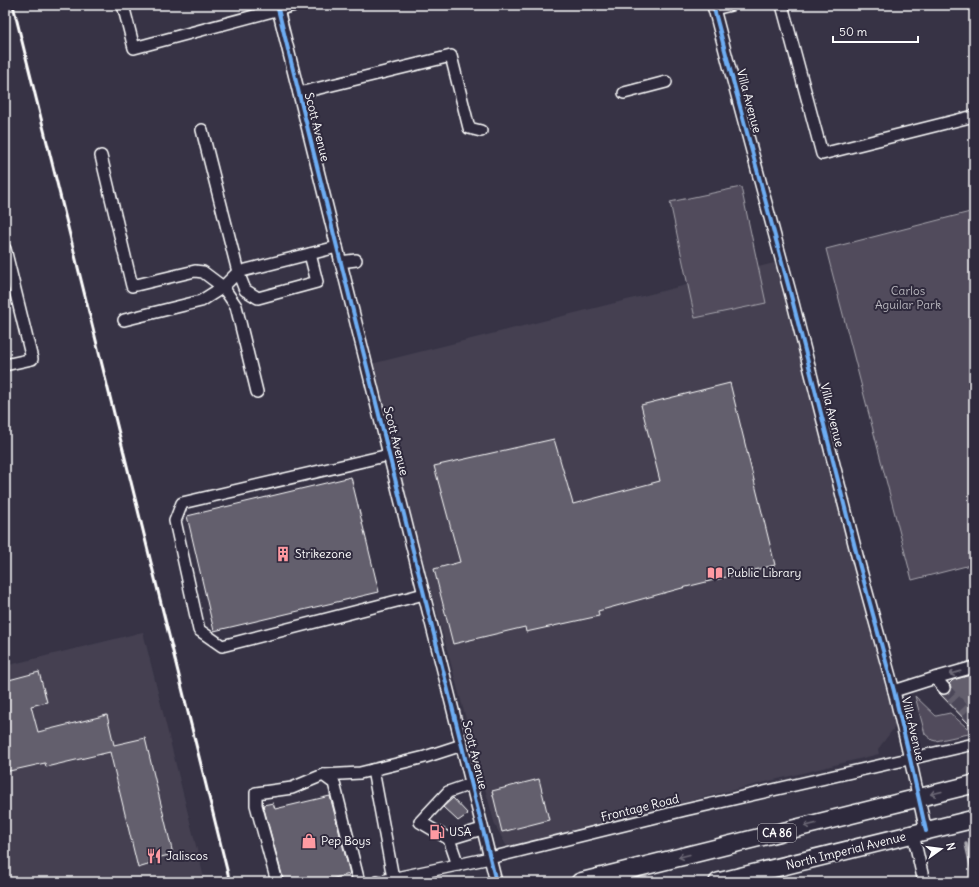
<svg xmlns="http://www.w3.org/2000/svg" width="979" height="887" viewBox="0 0 979 887" font-family="Delius,sans-serif">
<style>
.built{fill:#444051}
.green{fill:#514c5c;stroke:#a8a6ae}
.lines{fill:none;stroke-linecap:round;stroke-linejoin:round}
.stream{stroke:#adabb2;stroke-width:3.5}
.building{fill:#635f6d;stroke:#fff}
.minor-tunnel{stroke:#4b4758;stroke-width:11;stroke-dasharray:11 5.5;stroke-linecap:butt}
.minor-casing{stroke:#fff;stroke-width:14}
.highway-casing{stroke:#fff;stroke-width:20}
.minor{stroke:#2f2a3d;stroke-width:11}
.highway{stroke:#2f2a3d;stroke-width:17}
.rail{stroke:#fff;stroke-width:3}
.cycleway-casing{stroke:#2f2a3d;stroke-width:6}
.cycleway{stroke:#6dadf4;stroke-width:4}
.oneway{stroke:#6d6a77}
.labels{text-anchor:middle;stroke-width:4;stroke-linejoin:round;paint-order:stroke}
.shield{fill:#2f2a3d;stroke:#c1bfc5;stroke-width:1}
.shield-label{font-size:11px;font-weight:bold;fill:#fff}
.street-label{font-size:12px;fill:#fff;stroke:#2f2a3d}
.park-label{font-size:12px;fill:#b9b7be;stroke:#2f2a3d}
.poi-label{font-size:12px;fill:#fff;stroke:#2f2a3d;text-anchor:start}
</style>
<rect width="100%" height="100%" fill="#373345"/>
<filter id="ink" filterUnits="userSpaceOnUse"><feTurbulence type="fractalNoise" baseFrequency=".025" numOctaves="2"/><feDisplacementMap in="SourceGraphic" scale="8" xChannelSelector="R" yChannelSelector="G"/><feConvolveMatrix kernelMatrix="1 2 1 2 8 2 1 2 1" color-interpolation-filters="sRGB"/></filter>
<g filter="url(#ink)">
<g class="built">
<path d="M778 262 901 719 878 749 879 754 693 800 520 848 506 845 495 825 396 463 371 364Z"/>
<path d="M143 632 205 882H5V666Z"/>
</g>
<g class="green">
<path d="M741 187 766 303 695 318 670 202Z"/>
<path d="M974 211V564L912 580 826 249Z"/>
<path d="M915 696 936 716 950 713 973 733 936 741 932 740 925 734Z"/>
</g>
<g class="lines">
<path class="stream" d="M966 844 974 878"/>
</g>
<g class="building">
<path d="M730 383 775 565 686 587 598 611 599 616 526 632 525 627 453 644 434 569 460 562 434 466 554 439 573 504 660 481 641 405Z"/>
<path d="M351 477 379 592 214 631 187 516Z"/>
<path d="M39 672 47 702 31 706 38 732 107 715 114 745 145 738 173 854 149 860 151 864 138 868 110 752 46 767 45 763 5 772V681Z"/>
<path d="M974 674V719L969 724 939 693 945 695 949 693 950 691 951 687 949 684 953 680Z"/>
<path d="M539 779 549 820 502 832 492 791Z"/>
<path d="M330 796 350 874 319 882H284L263 805 273 803 275 809Z"/>
<path d="M453 798 468 814 458 821 443 807Z"/>
</g>
<g class="lines">
<path class="minor-tunnel" d="M944 688 974 720"/>
<g class="minor-casing">
<g id="minor">
<path d="M123 5 134 48 295 5"/>
<path d="M277 5 337 247 496 882"/>
<path d="M713 5 732 77 793 303 860 567 894 691 910 759 926 831"/>
<path d="M782 5 822 154 974 116"/>
<path d="M714 9 731 5"/>
<path d="M299 93 451 56 469 128 481 131"/>
<path d="M624 93 666 82"/>
<path d="M202 130 238 272 245 290 258 298 317 282 310 254"/>
<path d="M101 156 132 286 195 271 203 272 223 287 236 306 257 392"/>
<path d="M5 249 32 359 5 365"/>
<path d="M340 262 356 260"/>
<path d="M124 320 201 301 223 287 238 272 337 247"/>
<path d="M389 455 182 503 175 521 199 630 222 646 424 594"/>
<path d="M935 678 944 688"/>
<path d="M894 691 935 678 974 667"/>
<path d="M373 770 393 878"/>
<path d="M323 775 334 783 359 882"/>
<path d="M471 784 448 792 420 822 449 839 482 829"/>
<path d="M913 834 924 882"/>
<path d="M449 839 458 865"/>
<path d="M277 882 256 805V793L292 788 323 775 360 773 425 757 462 745"/>
<path d="M377 882 490 858 685 810 974 744"/>
</g>
</g>
<g class="highway-casing">
<g id="highway">
<path d="M580 882 974 784"/>
<path d="M718 882 974 819"/>
</g>
</g>
<use href="#minor" class="minor"/>
<use href="#highway" class="highway"/>
<path class="rail" d="M13 5 230 882"/>
<g class="cycleway-casing">
<g id="cycleway">
<path d="M277 5 337 247 496 882"/>
<path d="M713 5 732 77 793 303 860 567 894 691 910 759 926 831"/>
</g>
</g>
<use href="#cycleway" class="cycleway"/>
</g>
<defs><path id="oneway-shaft" d="M-6 0H5M1.5-3L5.5 0L1.5 3" fill="none" stroke-width="1.6" stroke-linecap="round" stroke-linejoin="round"/></defs>
<g class="oneway">
<use href="#oneway-shaft" transform="translate(955 673) rotate(164)"/>
<use href="#oneway-shaft" transform="translate(936 793) rotate(166)"/>
<use href="#oneway-shaft" transform="translate(810 825) rotate(166)"/>
<use href="#oneway-shaft" transform="translate(684 856) rotate(166)"/>
</g>
</g>
<defs>
<g id="building-bare" transform="scale(1.2)"><path d="M-4-6H4V6H1V3H-1V6H-4ZM-2.5-4.3h1.7v1.8h-1.7ZM.8-4.3h1.7v1.8H.8ZM-2.5-1h1.7V.8h-1.7ZM.8-1h1.7V.8H.8Z" fill="#ff9aa2" stroke="#2f2a3d" stroke-width="2.5" paint-order="stroke"/></g>
<g id="library-bare" transform="scale(1.2)"><path d="M-6-4Q-3-5.5-.7-3.5V5Q-3 3-6 4ZM6-4Q3-5.5 .7-3.5V5Q3 3 6 4Z" fill="#ff9aa2" stroke="#2f2a3d" stroke-width="2.5" paint-order="stroke"/></g>
<g id="fuel-bare" transform="scale(1.2)"><path d="M-5.5-6h7V0h2V4h1.3V-2.5L3-4.5l.8-.8L6-3V5H2.5V1h-1V6h-7ZM-4.2-4.7v3.2H.2V-4.7Z" fill="#ff9aa2" stroke="#2f2a3d" stroke-width="2.5" paint-order="stroke"/></g>
<g id="shop-bare" transform="scale(1.2)"><path d="M-5-2.5h2.3a2.7 3.5 0 0 1 5.4 0H5L5.5 6h-11ZM-1.5-2.5h3a1.5 2.3 0 0 0-3 0Z" fill="#ff9aa2" stroke="#2f2a3d" stroke-width="2.5" paint-order="stroke"/></g>
<g id="restaurant-bare" transform="scale(1.2)"><path d="M-5-6h1v4h1v-4h1v4h1v-4h1v5L-1.5 .5V6h-2V.5L-5-1ZM5-6V6H3V1.5H1.5Q1.5-4 5-6Z" fill="#ff9aa2" stroke="#2f2a3d" stroke-width="2.5" paint-order="stroke"/></g>
</defs>
<g fill-rule="evenodd">
<use href="#building-bare" x="283" y="554"/>
<use href="#library-bare" x="715" y="573"/>
<use href="#fuel-bare" x="437" y="832"/>
<use href="#shop-bare" x="309" y="841"/>
<use href="#restaurant-bare" x="154" y="856"/>
</g>
<g class="labels">
<rect class="shield" x="758" y="824" width="38" height="18" rx="3"/>
<g class="shield-label">
<text x="777" y="837">CA 86</text>
</g>
<g class="street-label">
<text transform="translate(749 101) rotate(75)" y="4">Villa Avenue</text>
<text transform="translate(317 127) rotate(76)" y="4">Scott Avenue</text>
<text transform="translate(832 415) rotate(76)" y="4">Villa Avenue</text>
<text transform="translate(396 441) rotate(76)" y="4">Scott Avenue</text>
<text transform="translate(913 729) rotate(77)" y="4">Villa Avenue</text>
<text transform="translate(475 755) rotate(76)" y="4">Scott Avenue</text>
<text transform="translate(640 808) rotate(-14)" y="4">Frontage Road</text>
<text transform="translate(846 851) rotate(-14)" y="4">North Imperial Avenue</text>
</g>
<g class="park-label">
<text x="908" y="295">Carlos<tspan x="908" dy="14">Aguilar Park</tspan></text>
</g>
<g class="poi-label">
<text x="295" y="558">Strikezone</text>
<text x="727" y="577">Public Library</text>
<text x="449" y="836">USA</text>
<text x="321" y="845">Pep Boys</text>
<text x="166" y="860">Jaliscos</text>
</g>
</g>
<rect width="979" height="887" fill="none" stroke="#2f2a3d" stroke-width="20"/>
<rect x="10" y="10" width="959" height="867" fill="none" stroke="#fff" stroke-width="1.5" filter="url(#ink)"/>
<g transform="translate(941 849) rotate(76)" stroke="#2f2a3d" stroke-width="3" paint-order="stroke">
<path d="M0-3L7 15L0 10L-7 15Z" fill="#ffffff"/>
<text y="-6" font-size="11" font-weight="bold" text-anchor="middle" fill="#ffffff">N</text>
</g>
<path d="M833 36v6h85v-6" fill="none" stroke="#ffffff" stroke-width="2"/>
<text x="839" y="36" font-size="12" fill="#ffffff" stroke="#2f2a3d" stroke-width="3" paint-order="stroke">50 m</text>
</svg>
